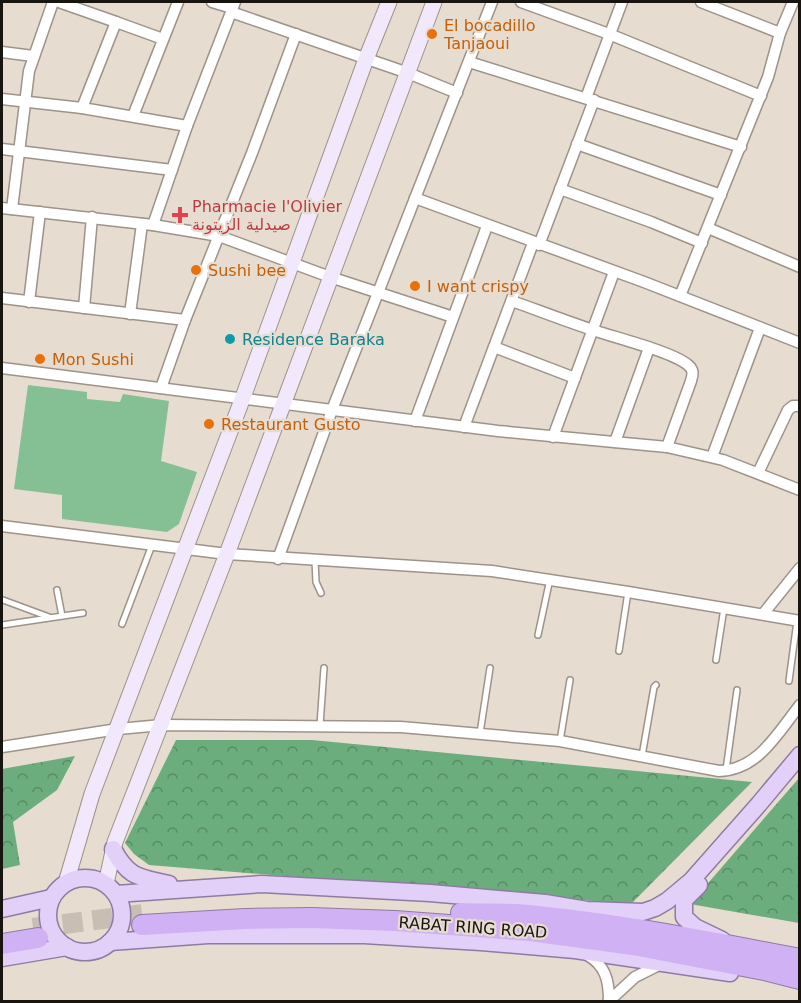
<svg xmlns="http://www.w3.org/2000/svg" width="801" height="1003" viewBox="0 0 801 1003" font-family="'DejaVu Sans','Noto Sans Arabic',sans-serif">
<style>
.green{fill:#85c095}
.forest{fill:url(#forest-crowns)}
.lines{fill:none;stroke-linecap:round;stroke-linejoin:round}
.highway-tunnel{stroke:#c8beb3;stroke-width:20;stroke-dasharray:20 10;stroke-linecap:butt}
.lane-casing{stroke:#9e9388;stroke-width:8}
.street-casing{stroke:#9e9388;stroke-width:13}
.secondary-casing{stroke:#9e9388;stroke-width:17}
.primary-casing{stroke:#907aa4;stroke-width:19}
.highway-casing{stroke:#907aa4;stroke-width:22}
.lane{stroke:#fff;stroke-width:5}
.street{stroke:#fff;stroke-width:10}
.secondary{stroke:#f1e8fb;stroke-width:15}
.primary{stroke:#e3d0f8;stroke-width:16}
.highway{stroke:#d0b1f3;stroke-width:20}
.food-dot{fill:#e8710a;stroke:#e7dcd0;stroke-width:2}
.health-dot{fill:#e0444e;stroke:#e7dcd0;stroke-width:2}
.culture-dot{fill:#0f9aa8;stroke:#e7dcd0;stroke-width:2}
.labels{text-anchor:middle;stroke-width:4.5;stroke-linejoin:round;paint-order:stroke}
.food-label{font-size:16px;fill:#c56008;stroke:#e7dcd0;text-anchor:start}
.health-label{font-size:16px;fill:#be3a42;stroke:#e7dcd0;text-anchor:start}
.culture-label{font-size:16px;fill:#0d838f;stroke:#e7dcd0;text-anchor:start}
.street-label{font-size:16px;fill:#181410;stroke:#e7dcd0}
</style>
<defs>
<pattern id="forest-crowns" width="20" height="18" patternUnits="userSpaceOnUse" patternTransform="scale(1.5)"><rect width="20" height="18" fill="#6bad7d"/><path d="M2 6a3 3 0 1 1 6 0M12 15a3 3 0 1 1 6 0" fill="none" stroke="#578c65"/></pattern>
</defs>
<rect width="100%" height="100%" fill="#e7dcd0"/>
<path class="green" d="M28 385 87 392V399L120 402 123 394 169 401 161 461 197 472 179 524 167 532 62 519V495L14 489Z"/>
<g class="forest">
<path d="M176 740H312L752 782 631 904 149 865 134 854 125 843Z"/>
<path d="M75 756 57 790 13 822 20 865 2 869V769Z"/>
<path d="M799 778V923L690 904Z"/>
</g>
<g class="lines">
<path class="highway-tunnel" d="M33 928 143 914"/>
<g class="lane-casing">
<g id="lane">
<path d="M315 560 316 582 321 593"/>
<path d="M57 590 62 616"/>
<path d="M3 600 49 617"/>
<path d="M122 624 152 545"/>
<path d="M2 625 83 613"/>
<path d="M538 635 550 579"/>
<path d="M619 651 628 592"/>
<path d="M716 660 724 608"/>
<path d="M789 681 797 621"/>
<path d="M320 725 324 668"/>
<path d="M480 733 490 668"/>
<path d="M560 741 570 680"/>
<path d="M642 756 654 687 656 685"/>
<path d="M726 770 737 690"/>
</g>
</g>
<g class="street-casing">
<g id="street">
<path d="M59 2 116 22 82 108"/>
<path d="M212 2 232 8"/>
<path d="M521 2 609 34 761 96"/>
<path d="M701 2 780 33"/>
<path d="M231 12 408 73 457 93"/>
<path d="M116 22 163 39"/>
<path d="M2 52 33 56"/>
<path d="M469 62 741 147"/>
<path d="M586 98 622 2"/>
<path d="M2 99 82 108 187 126"/>
<path d="M133 116 178 2"/>
<path d="M577 144 721 195"/>
<path d="M2 149 172 170"/>
<path d="M560 189 651 222 702 243"/>
<path d="M415 198 644 282 800 343"/>
<path d="M2 208 153 225 219 236 330 277 453 317"/>
<path d="M12 209 29 71 53 2"/>
<path d="M153 225 187 126 235 2"/>
<path d="M708 228 800 267"/>
<path d="M539 245 594 100"/>
<path d="M680 296 768 77 780 33 793 2"/>
<path d="M2 298 185 320"/>
<path d="M512 301C540 311 568 322 596 331 617 338 673 352 688 365 694 370 693 374 691 381L667 447"/>
<path d="M29 302 40 212"/>
<path d="M84 308 92 217"/>
<path d="M130 314 142 224"/>
<path d="M494 347 575 378"/>
<path d="M2 368 498 431 667 447 723 460 800 490"/>
<path d="M161 388 185 320 252 153 296 34"/>
<path d="M415 421 487 226"/>
<path d="M464 427 533 243"/>
<path d="M553 437 614 272"/>
<path d="M615 442 649 348"/>
<path d="M712 457 760 328"/>
<path d="M758 473 788 410 793 406H800"/>
<path d="M2 526 227 554 492 571 628 592 800 621"/>
<path d="M278 559 332 410 492 2"/>
<path d="M763 614 800 568"/>
<path d="M2 747 118 729 162 725 401 727 560 741 719 771C758 770 777 734 800 705"/>
<path d="M587 955C605 965 609 980 609 1000"/>
<path d="M608 1002 635 977 661 964"/>
</g>
</g>
<g class="secondary-casing">
<g id="secondary">
<path d="M66 883 92 794 242 400 366 59 389 2"/>
<path d="M106 884 115 842 227 554 434 2"/>
</g>
</g>
<g class="primary-casing">
<g id="primary">
<path d="M113 849C129 879 140 877 169 884"/>
<circle cx="85" cy="915" r="37"/>
<path d="M699 885 684 900V917L695 927 722 940"/>
<path d="M116 894 262 884 430 893 545 903 587 910 643 912 655 908 667 901 691 881 759 804 800 755"/>
<path d="M2 909 51 898"/>
<path d="M110 942 208 935H364L481 942 575 950 730 973"/>
<path d="M2 958 67 947"/>
</g>
</g>
<g class="highway-casing">
<g id="highway">
<path d="M461 913C479 914 497 913 516 914 611 922 706 941 800 959"/>
<path d="M142 925 245 919 311 918 395 921 530 931 633 945 764 970 800 979"/>
<path d="M2 944 38 938"/>
</g>
</g>
<use href="#lane" class="lane"/>
<use href="#street" class="street"/>
<use href="#secondary" class="secondary"/>
<use href="#primary" class="primary"/>
<use href="#highway" class="highway"/>
</g>
<g class="food-dot">
<circle cx="432" cy="34" r="6"/>
<circle cx="196" cy="270" r="6"/>
<circle cx="415" cy="286" r="6"/>
<circle cx="40" cy="359" r="6"/>
<circle cx="209" cy="424" r="6"/>
</g>
<path class="health-dot" d="M177 206h6v6h6v6h-6v6h-6v-6h-6v-6h6z"/>
<circle class="culture-dot" cx="230" cy="339" r="6"/>
<g class="labels">
<g class="food-label">
<text x="444" y="31">El bocadillo<tspan x="444" dy="18">Tanjaoui</tspan></text>
<text x="208" y="276">Sushi bee</text>
<text x="427" y="292">I want crispy</text>
<text x="52" y="365">Mon Sushi</text>
<text x="221" y="430">Restaurant Gusto</text>
</g>
<g class="health-label">
<text x="192" y="212">Pharmacie l'Olivier<tspan x="192" dy="18">صيدلية الزيتونة</tspan></text>
</g>
<g class="culture-label">
<text x="242" y="345">Residence Baraka</text>
</g>
<g class="street-label">
<text transform="translate(473 927) rotate(4)" y="6">RABAT RING ROAD</text>
</g>
</g>
<rect width="801" height="1003" fill="none" stroke="#181410" stroke-width="6"/>
</svg>
